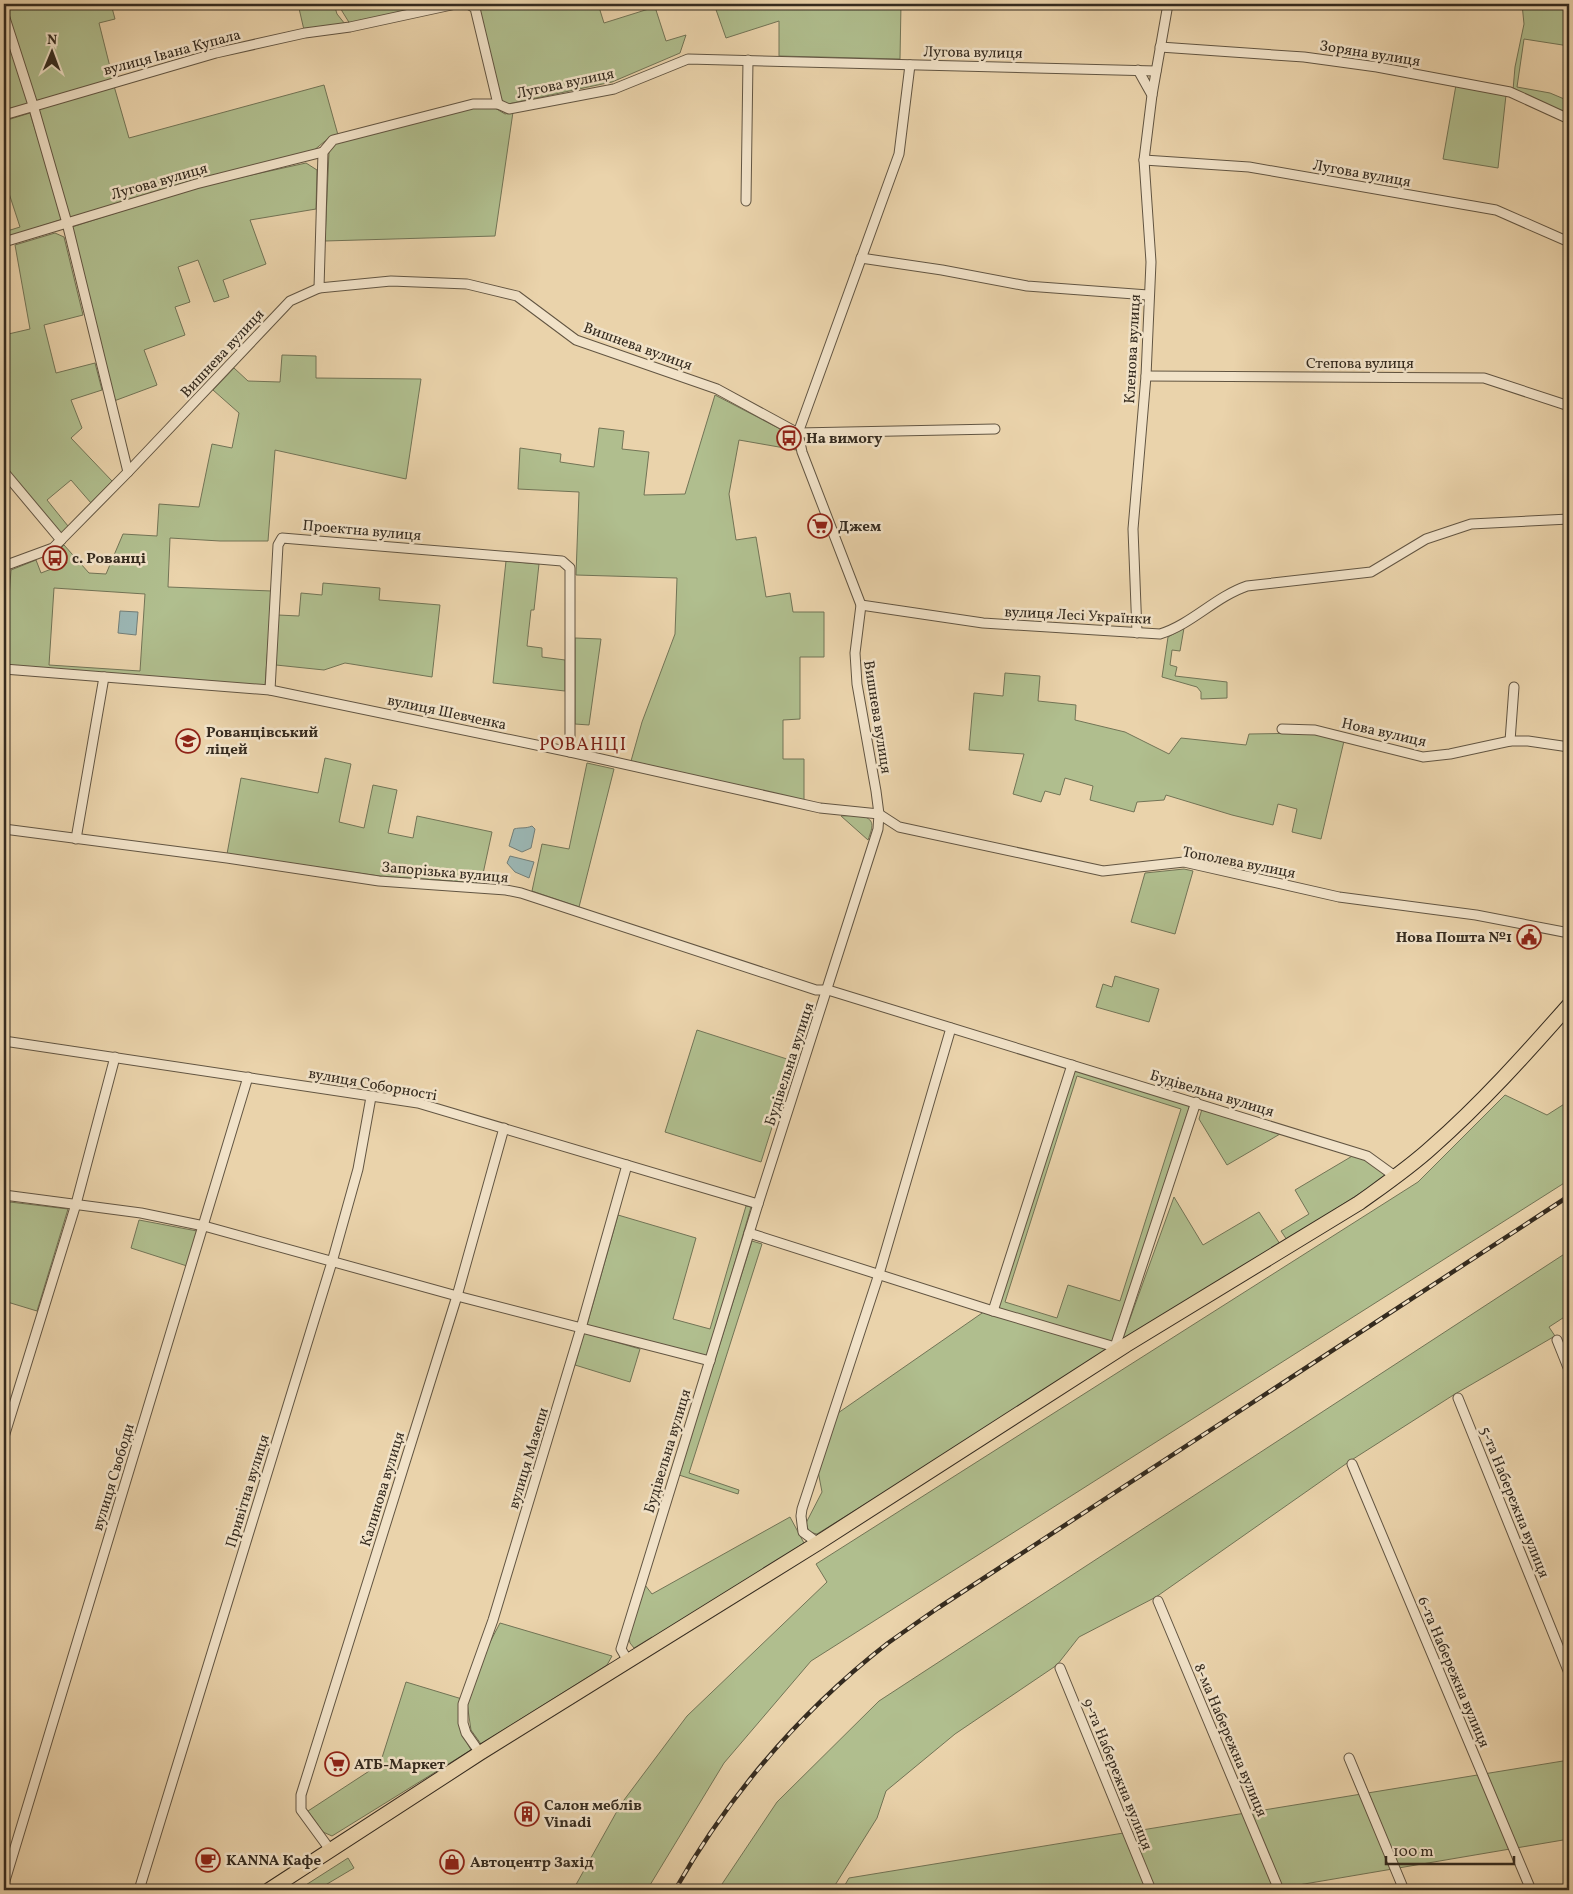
<svg xmlns="http://www.w3.org/2000/svg" width="1573" height="1894" viewBox="0 0 1573 1894" font-family="Vollkorn,serif">
<style>
.green{fill:#b0be8e;stroke:#727456;fill-rule:evenodd}
.water{fill:#9bb6b3;stroke:#727e78}
.lines{fill:none;stroke-linecap:round;stroke-linejoin:round}
.minor-casing{stroke:#625542;stroke-width:11}
.primary-casing{stroke:#352b1f;stroke-width:16}
.minor{stroke:#f1e2c8;stroke-width:9}
.primary{stroke:#ead3ab;stroke-width:14}
.rail-casing{stroke:#352b1f;stroke-width:4.5}
.rail{stroke:#f1e2c8;stroke-width:2.5;stroke-dasharray:8;stroke-linecap:butt}
.labels{text-anchor:middle;stroke-width:5;stroke-linejoin:round;paint-order:stroke}
.street-label{font-size:15px;fill:#352b1f;stroke:#f1e2c8}
.poi-label{font-size:15px;font-weight:bold;fill:#352b1f;stroke:#f1e2c8;text-anchor:start}
.quarter-label{font-size:18px;letter-spacing:1px;fill:#7a1f14;stroke:#f1e2c8}
</style>
<rect width="100%" height="100%" fill="#ead3ab"/>
<filter id="stains"><feTurbulence type="fractalNoise" baseFrequency=".004" numOctaves="4"/><feColorMatrix values="0 0 0 0 .2 0 0 0 0 .09 0 0 0 0 .02 0 0 0 .5 -.17"/></filter>
<radialGradient id="worn" r=".72"><stop offset=".6" stop-color="#630" stop-opacity="0"/><stop offset="1" stop-color="#630" stop-opacity=".3"/></radialGradient>
<g class="green">
<path d="M5 4H111L115 19 99 23 113 79 36 101Z"/>
<path d="M298 4H334L337 14 345 24 304 30Z"/>
<path d="M339 4H345L346 9 364 4H441L350 24 342 11Z"/>
<path d="M491 4H598L604 23 655 7 666 41 686 35 680 53 612 82 508 104 501 100 478 6Z"/>
<path d="M714 4H901L900 59 779 56V21L726 38Z"/>
<path d="M1522 4H1569V46L1524 39 1517 87 1550 93 1569 101V115L1513 90 1515 67 1524 24Z"/>
<path d="M4 28 28 104 4 112Z"/>
<path d="M324 85 338 135 330 137 313 151 70 218 38 108 114 86 129 138Z"/>
<path d="M1456 85 1506 95 1498 168 1443 159Z"/>
<path d="M473 108H495L505 114 513 112 495 236 325 241 329 152 335 143Z"/>
<path d="M30 113 63 219 4 238V232L20 227 4 178V121Z"/>
<path d="M306 163 317 170 316 209 250 220 266 264 223 280 229 297 214 302 198 260 178 267 190 302 175 307 185 335 144 350 157 385 114 401 72 227 197 187Z"/>
<path d="M55 233 64 237 83 315 44 325 56 373 95 363 102 390 71 400 82 428 71 438 112 481 91 503 71 480 47 500 68 526 60 535 4 468V429L7 428 4 411V335L30 329 15 245Z"/>
<path d="M282 355 316 356V378L421 379 406 479 275 450 268 541H220L170 538 168 587 272 591 265 686 4 666 11 570 36 560 41 573 67 563 61 548 64 545 89 573 106 574 123 534 157 536 159 504 199 507 212 444 232 448 239 413 213 390 234 368 248 381 280 382ZM54 588 145 594 140 671 49 665Z"/>
<path d="M715 395 788 433 784 435 788 444 793 443 796 450 739 440 729 494 736 540 756 537 766 597 790 593 793 612H824V657H800V719L783 720V759H804V801L631 761 642 722 675 634 677 578 576 575 579 492 518 489 520 448 561 454 560 462 594 467 599 428 624 431 622 449 649 452 644 495 685 494Z"/>
<path d="M506 561 539 564 534 610H531L527 646 542 648V657L565 660V691L493 683Z"/>
<path d="M323 583 380 588 379 600 440 605 432 677 345 663 324 670 276 665 278 615 299 616 301 593 322 595Z"/>
<path d="M1184 628 1180 651 1172 650 1170 665 1177 667 1175 676 1227 682V698L1201 699V692L1197 687 1162 677 1168 637Z"/>
<path d="M575 638 601 639 589 725 575 724Z"/>
<path d="M1005 673 1040 676 1038 701 1076 705 1075 720 1125 732 1169 754 1181 738 1246 745 1249 734 1314 733 1344 741 1321 839 1292 832 1297 809 1278 804 1273 825 1232 815 1166 795 1164 800 1137 802 1134 812 1090 800 1093 786 1065 778 1060 795 1045 791 1041 802 1013 794 1024 754 969 750 974 693 1003 696Z"/>
<path d="M325 758 351 764 339 822 364 828 373 785 397 790 388 833 413 838 417 816 492 832 481 883 379 876 227 854 241 778 318 793Z"/>
<path d="M587 763 614 769 579 907 532 891 542 844 569 849Z"/>
<path d="M859 815C876 819 873 826 868 840L841 816Z"/>
<path d="M1184 869 1193 871 1175 934 1131 922 1145 873Z"/>
<path d="M1115 976 1159 989 1149 1022 1096 1007 1103 984 1112 987Z"/>
<path d="M697 1030 793 1061 761 1162 665 1132Z"/>
<path d="M1074 1069 1190 1105 1112 1344 996 1309ZM1077 1076 1181 1109 1120 1301 1068 1285 1057 1318 1005 1302Z"/>
<path d="M1505 1095 1547 1115 1569 1101V1180L811 1661 724 1763 647 1890H573L621 1804 687 1716 827 1582 816 1564 1418 1182Z"/>
<path d="M1202 1109 1280 1134 1227 1165 1199 1119Z"/>
<path d="M1354 1155 1365 1159 1387 1176 1287 1240 1281 1231 1309 1214 1295 1190Z"/>
<path d="M1174 1197 1203 1245 1259 1212 1280 1244 1127 1342 1123 1338Z"/>
<path d="M10 1202 68 1209 37 1311 4 1301V1223Z"/>
<path d="M746 1206 751 1207 708 1356 587 1325 618 1215 696 1238 673 1319 710 1329Z"/>
<path d="M139 1220 197 1231 187 1266 131 1248Z"/>
<path d="M752 1241 762 1244 689 1473 739 1490 738 1494 679 1475Z"/>
<path d="M1569 1251V1314L1549 1327 1555 1336 1455 1394 1350 1461 1156 1597 1079 1637 1057 1665 955 1734 886 1791 877 1818 832 1890H718L777 1802 879 1701Z"/>
<path d="M985 1311 1113 1350 817 1534 809 1532 806 1523 822 1492 818 1471 838 1413Z"/>
<path d="M584 1333 640 1349 630 1382 575 1365Z"/>
<path d="M790 1517 804 1543 654 1640 652 1637 634 1648 630 1643 629 1638 645 1585 652 1594Z"/>
<path d="M500 1623 612 1656 607 1665 481 1744 471 1730 467 1703 488 1646Z"/>
<path d="M406 1682 462 1699 463 1735 471 1750 332 1836 323 1832 308 1811 380 1764Z"/>
<path d="M1569 1760V1839L1269 1890H842L849 1878Z"/>
<path d="M348 1858 354 1868 317 1890H298Z"/>
</g>
<g class="water">
<path d="M120 611 138 612 136 635 118 633Z"/>
<path d="M532 826 535 829 531 848 522 852 509 846 514 829C521 827 525 829 532 826Z"/>
<path d="M510 856 534 862 529 878 515 872 507 863Z"/>
</g>
<g class="lines">
<g class="minor-casing">
<g id="minor">
<path d="M468 4 475 8 498 104"/>
<path d="M4 15 33 105 67 223 128 472"/>
<path d="M1160 47 1304 57 1377 67 1510 92 1569 119"/>
<path d="M1152 95 1168 4"/>
<path d="M4 115 216 53 305 33 350 27 456 4"/>
<path d="M1144 160 1249 167 1496 210 1569 242"/>
<path d="M746 201 748 60"/>
<path d="M4 242 196 184 323 152"/>
<path d="M861 258 942 270 1027 286 1148 295"/>
<path d="M319 288 323 152 333 140 473 104H498L509 109 614 89 688 59 1156 71"/>
<path d="M1146 376 1484 378 1569 406"/>
<path d="M4 472 61 540"/>
<path d="M4 566 53 548 128 472 290 301 319 288 391 281 467 284 517 296 576 340 717 389 798 433 995 429"/>
<path d="M861 605 983 623 1160 634C1192 624 1215 597 1247 586L1371 572 1426 539 1471 524 1569 519"/>
<path d="M1137 633 1133 529 1146 376 1151 262 1144 160 1152 95 1138 70"/>
<path d="M4 669 270 690 570 752 820 808 879 814 899 827 1103 871 1184 862 1339 897 1476 915 1569 933"/>
<path d="M270 690 278 545 282 538 562 561 570 568V752"/>
<path d="M1282 729 1315 730 1423 757 1450 754 1510 741H1528L1569 747"/>
<path d="M1510 741 1514 687"/>
<path d="M4 829 227 858 379 881 506 890 521 893 816 990H828L1367 1156 1396 1177"/>
<path d="M76 839 104 677"/>
<path d="M4 1041 418 1103 758 1204"/>
<path d="M4 1195 141 1213 204 1226 457 1296 710 1361"/>
<path d="M749 1233 993 1311 1115 1347 1124 1346"/>
<path d="M993 1311 1072 1065"/>
<path d="M1557 1340 1569 1370"/>
<path d="M1115 1347 1196 1102"/>
<path d="M1458 1398 1569 1673"/>
<path d="M4 1437 76 1204 115 1057"/>
<path d="M1352 1464 1531 1890"/>
<path d="M818 1543 803 1532 801 1516 802 1509 879 1274 951 1028"/>
<path d="M1158 1601 1279 1890"/>
<path d="M628 1661 621 1649 758 1204 878 829 879 814 876 791 857 684 855 653 861 605 802 452 798 433 899 154 910 65"/>
<path d="M1060 1668 1151 1890"/>
<path d="M480 1753 466 1733 463 1723V1704L493 1620 581 1328 627 1165"/>
<path d="M1349 1758 1404 1890"/>
<path d="M331 1851 301 1810V1795L457 1296 504 1128"/>
<path d="M4 1884 248 1077"/>
<path d="M139 1890 332 1262 358 1169 371 1097"/>
</g>
</g>
<g class="primary-casing">
<path id="primary" d="M269 1890 480 1753 818 1543 1126 1345 1359 1203C1384 1185 1409 1168 1432 1147 1481 1104 1526 1054 1569 1005"/>
</g>
<use href="#minor" class="minor"/>
<use href="#primary" class="primary"/>
<g class="rail-casing">
<path id="rail" d="M675 1890C729 1795 802 1710 888 1643 905 1631 922 1619 938 1608L1569 1196"/>
</g>
<use href="#rail" class="rail"/>
</g>
<defs>
<g id="bus-ring" transform="scale(1.25)"><circle r="9.5" fill="#f1e2c8" stroke="#8f2418" stroke-width="1.5"/><path d="M-5-6H5V4H4V6H2V4H-2V6H-4V4H-5ZM-3.5-4V0h7V-4ZM-3.5 1.2v1.5H-2V1.2ZM2 1.2v1.5H3.5V1.2Z" fill="#8f2418"/></g>
<g id="supermarket-ring" transform="scale(1.25)"><circle r="9.5" fill="#f1e2c8" stroke="#8f2418" stroke-width="1.5"/><path d="M-6-5.5h2.5l.6 2H6L4.5 2H-2.5L-4.4-4H-6ZM-1.5 3.2a1.3 1.3 0 1 0 .1 0ZM3 3.2a1.3 1.3 0 1 0 .1 0Z" fill="#8f2418"/></g>
<g id="school-ring" transform="scale(1.25)"><circle r="9.5" fill="#f1e2c8" stroke="#8f2418" stroke-width="1.5"/><path d="M0-5L7-2L0 1L-7-2ZM-4 1L0 2.5L4 1V4Q0 6-4 4Z" fill="#8f2418"/></g>
<g id="civic-ring" transform="scale(1.25)"><circle r="9.5" fill="#f1e2c8" stroke="#8f2418" stroke-width="1.5"/><path d="M-.6-6.5H3V-4.5H.6V-3L4-1V1h2V6H-6V1h2V-1L-.6-3ZM-1.2 2.5V6h2.4V2.5Z" fill="#8f2418"/></g>
<g id="building-ring" transform="scale(1.25)"><circle r="9.5" fill="#f1e2c8" stroke="#8f2418" stroke-width="1.5"/><path d="M-4-6H4V6H1V3H-1V6H-4ZM-2.5-4.3h1.7v1.8h-1.7ZM.8-4.3h1.7v1.8H.8ZM-2.5-1h1.7V.8h-1.7ZM.8-1h1.7V.8H.8Z" fill="#8f2418"/></g>
<g id="cafe-ring" transform="scale(1.25)"><circle r="9.5" fill="#f1e2c8" stroke="#8f2418" stroke-width="1.5"/><path d="M-5.5-4.5H6V0H3Q3 3.5 0 3.5H-2.5Q-5.5 3.5-5.5 0ZM3-3.2v2h1.7v-2ZM-6 4.5H4V6H-6Z" fill="#8f2418"/></g>
<g id="shop-ring" transform="scale(1.25)"><circle r="9.5" fill="#f1e2c8" stroke="#8f2418" stroke-width="1.5"/><path d="M-5-2.5h2.3a2.7 3.5 0 0 1 5.4 0H5L5.5 6h-11ZM-1.5-2.5h3a1.5 2.3 0 0 0-3 0Z" fill="#8f2418"/></g>
</defs>
<g fill-rule="evenodd">
<use href="#bus-ring" x="789" y="438"/>
<use href="#supermarket-ring" x="820" y="526"/>
<use href="#bus-ring" x="55" y="558"/>
<use href="#school-ring" x="188" y="741"/>
<use href="#civic-ring" x="1529" y="937"/>
<use href="#supermarket-ring" x="337" y="1764"/>
<use href="#building-ring" x="527" y="1814"/>
<use href="#cafe-ring" x="208" y="1860"/>
<use href="#shop-ring" x="452" y="1862"/>
</g>
<g class="labels">
<g class="street-label">
<text transform="translate(172 52) rotate(-15)" y="5">вулиця Івана Купала</text>
<text transform="translate(973 52) rotate(1)" y="5">Лугова вулиця</text>
<text transform="translate(1370 53) rotate(9)" y="5">Зоряна вулиця</text>
<text transform="translate(565 83) rotate(-12)" y="5">Лугова вулиця</text>
<text transform="translate(1362 173) rotate(10)" y="5">Лугова вулиця</text>
<text transform="translate(159 181) rotate(-16)" y="5">Лугова вулиця</text>
<text transform="translate(638 346) rotate(20)" y="5">Вишнева вулиця</text>
<text transform="translate(1132 349) rotate(-87)" y="5">Кленова вулиця</text>
<text transform="translate(222 353) rotate(-47)" y="5">Вишнева вулиця</text>
<text x="1360" y="368">Степова вулиця</text>
<text transform="translate(362 530) rotate(5)" y="5">Проектна вулиця</text>
<text transform="translate(1078 615) rotate(3)" y="5">вулиця Лесі Українки</text>
<text transform="translate(447 712) rotate(12)" y="5">вулиця Шевченка</text>
<text transform="translate(878 717) rotate(81)" y="5">Вишнева вулиця</text>
<text transform="translate(1384 732) rotate(13)" y="5">Нова вулиця</text>
<text transform="translate(1239 862) rotate(11)" y="5">Тополева вулиця</text>
<text transform="translate(445 872) rotate(5)" y="5">Запорізька вулиця</text>
<text transform="translate(789 1064) rotate(-72)" y="5">Будівельна вулиця</text>
<text transform="translate(373 1084) rotate(10)" y="5">вулиця Соборності</text>
<text transform="translate(1212 1093) rotate(17)" y="5">Будівельна вулиця</text>
<text transform="translate(667 1451) rotate(-73)" y="5">Будівельна вулиця</text>
<text transform="translate(528 1458) rotate(-73)" y="5">вулиця Мазепи</text>
<text transform="translate(113 1477) rotate(-73)" y="5">вулиця Свободи</text>
<text transform="translate(382 1489) rotate(-73)" y="5">Калинова вулиця</text>
<text transform="translate(247 1491) rotate(-73)" y="5">Привітна вулиця</text>
<text transform="translate(1515 1502) rotate(68)" y="5">5-та Набережна вулиця</text>
<text transform="translate(1454 1672) rotate(67)" y="5">6-та Набережна вулиця</text>
<text transform="translate(1231 1740) rotate(67)" y="5">8-ма Набережна вулиця</text>
<text transform="translate(1118 1774) rotate(68)" y="5">9-та Набережна вулиця</text>
</g>
<g class="poi-label">
<text x="806" y="443">На вимогу</text>
<text x="838" y="531">Джем</text>
<text x="72" y="563">с. Рованці</text>
<text x="206" y="737">Рованцівський<tspan x="206" dy="17">ліцей</tspan></text>
<text x="1512" y="942" text-anchor="end">Нова Пошта №1</text>
<text x="354" y="1769">АТБ-Маркет</text>
<text x="544" y="1810">Салон меблів<tspan x="544" dy="17">Vinadi</tspan></text>
<text x="226" y="1865">KANNA Кафе</text>
<text x="470" y="1867">Автоцентр Захід</text>
</g>
<g class="quarter-label">
<text x="583" y="750">РОВАНЦІ</text>
</g>
</g>
<rect width="1573" height="1894" fill="none" stroke="#ead3ab" stroke-width="20"/>
<rect x="5" y="5" width="1563" height="1884" fill="none" stroke="#352b1f" stroke-width="2.5"/>
<rect x="10" y="10" width="1553" height="1874" fill="none" stroke="#352b1f"/>
<g transform="translate(52 52) rotate(1)" stroke="#f1e2c8" stroke-width="4" paint-order="stroke">
<path d="M0-4L9 19L0 12L-9 19Z" fill="#352b1f"/>
<text y="-8" font-size="14" font-weight="bold" text-anchor="middle" fill="#352b1f">N</text>
</g>
<path d="M1386 1856v8h128v-8" fill="none" stroke="#352b1f" stroke-width="2.5"/>
<text x="1393" y="1856" font-size="15" fill="#352b1f" stroke="#f1e2c8" stroke-width="4" paint-order="stroke">100 m</text>
<rect width="100%" height="100%" filter="url(#stains)"/>
<rect width="100%" height="100%" fill="url(#worn)"/>
</svg>
